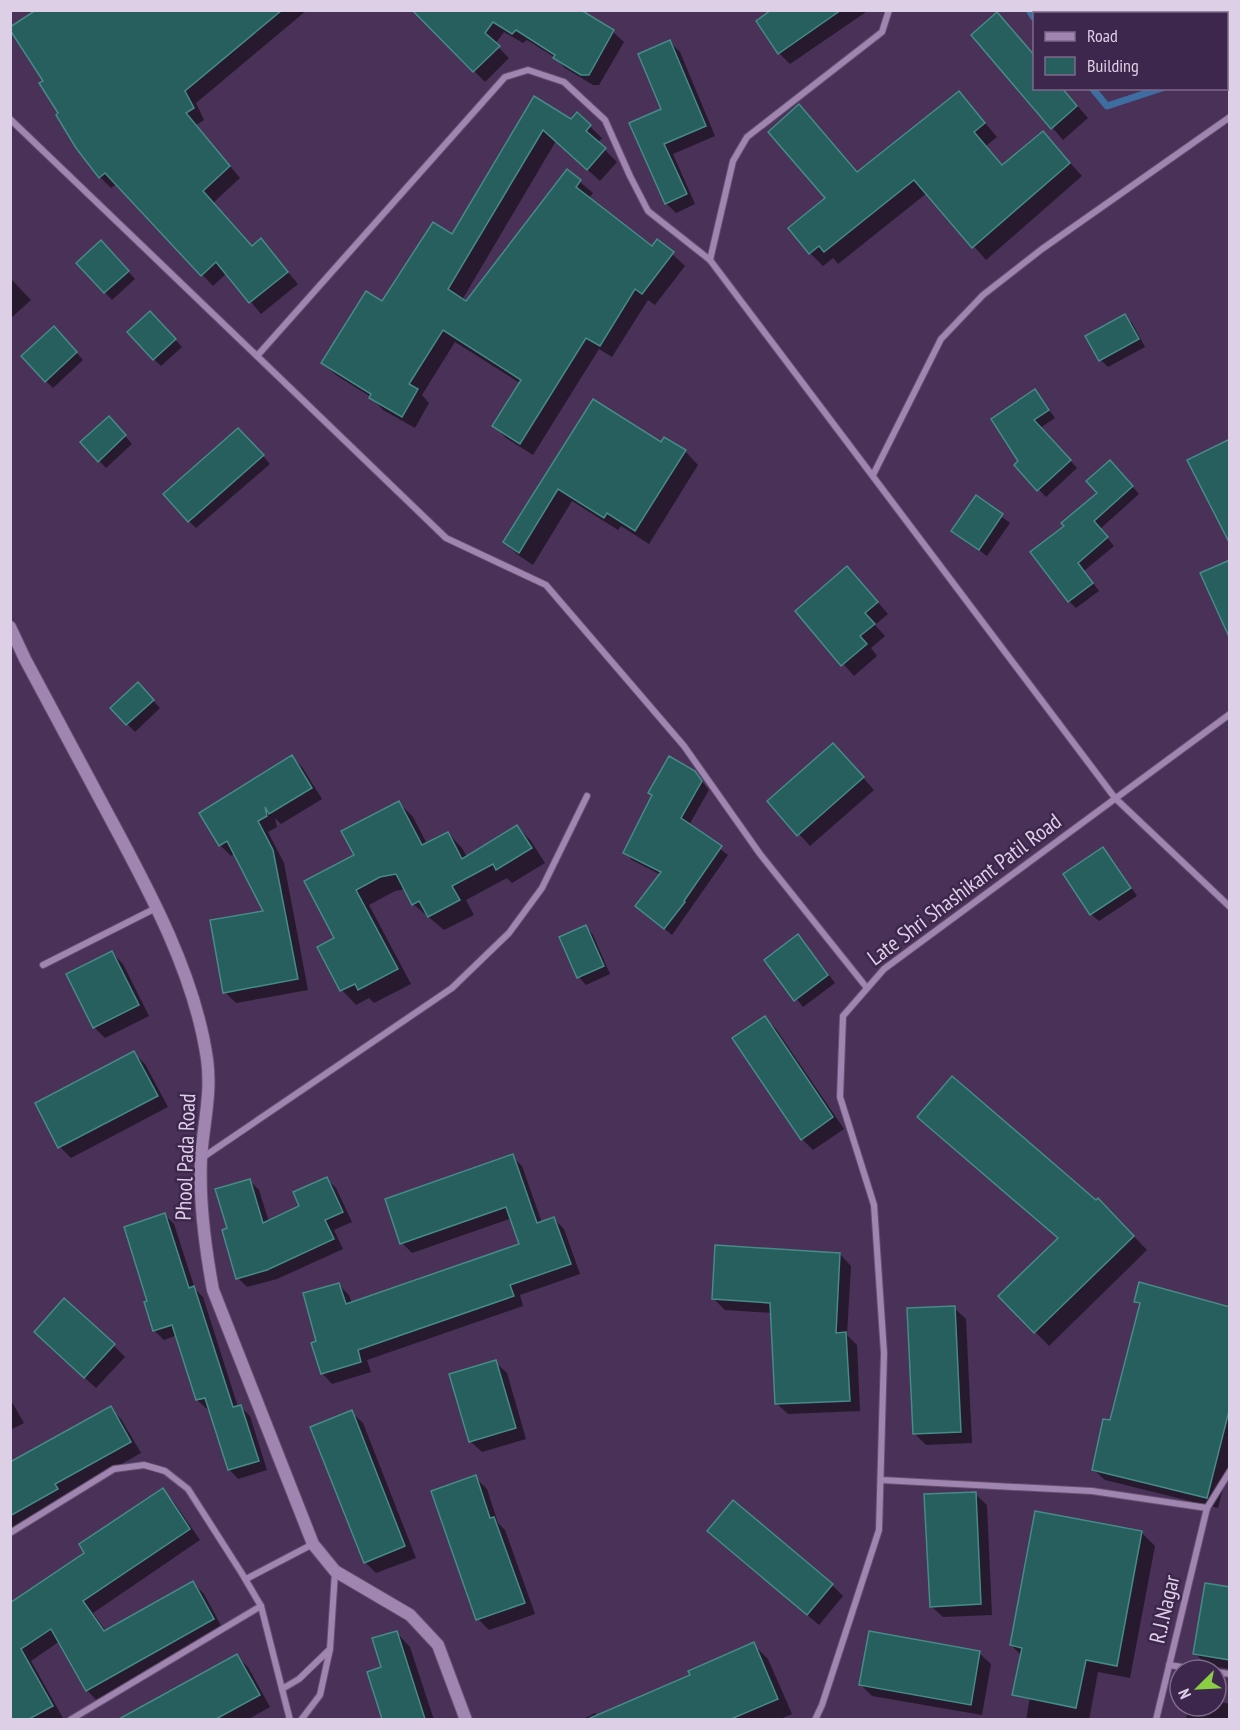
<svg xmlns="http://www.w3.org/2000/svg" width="1240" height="1730" viewBox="0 0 1240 1730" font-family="'PT Sans Narrow',sans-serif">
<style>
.shadow{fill:#0007}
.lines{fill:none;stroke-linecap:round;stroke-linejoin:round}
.stream{stroke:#3e6da2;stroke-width:7}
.building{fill:#265f5d;stroke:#468b88;stroke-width:1.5}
.street-casing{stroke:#634f6e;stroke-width:8}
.secondary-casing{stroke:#634f6e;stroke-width:14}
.street{stroke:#a085b0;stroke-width:6}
.secondary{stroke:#a085b0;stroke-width:12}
.labels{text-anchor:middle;stroke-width:5;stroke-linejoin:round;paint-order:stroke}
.street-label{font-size:22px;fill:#ddcfe6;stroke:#3e274c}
</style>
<rect width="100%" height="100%" fill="#493157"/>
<g class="shadow">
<path d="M40 10H307L196 103 204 120 196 125 240 178 213 203 252 247 261 240 298 284 261 314 227 273 213 286 117 184 111 188 100 177 77 146 41 83 45 81Z"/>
<path d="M414 10 580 12 613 32 624 42 599 85H593L565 68 554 57 527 40 523 43 504 32 495 44 509 58 485 82Z"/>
<path d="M774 10H869L790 64 779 53Z"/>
<path d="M973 35 1034 88H1062L1088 118 1063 140Z"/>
<path d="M670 42 680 52 715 136 673 154 695 204 676 213 666 203 631 124 663 110Z"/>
<path d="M959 93 997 137 986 146 1004 166 1043 133 1082 176 986 260 927 193 838 264 833 258 823 266 810 253 827 198 799 106 858 173Z"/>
<path d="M535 98 571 121 577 114 602 138 598 143 617 162 600 181 556 141 462 300 467 303 567 171 593 193 588 199 652 248 658 241 685 266 655 305 648 300 612 357 599 349 533 455 506 438 494 425 520 383 455 342 422 395 429 403 415 428 383 410 371 397 336 375 323 363 452 237Z"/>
<path d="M108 249 135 279 112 300 78 263Z"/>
<path d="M10 278 31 300 10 319Z"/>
<path d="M1125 316 1132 323 1145 347 1108 367 1101 360Z"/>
<path d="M157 320 182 347 161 366 154 359Z"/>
<path d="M61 335 83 360 53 388 46 381Z"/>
<path d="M1035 391 1055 418 1040 428 1077 468 1046 497 1016 465 1020 461Z"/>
<path d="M593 401 661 444 685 451 698 465 649 544 621 526 618 530 572 501 533 565 518 555 505 542Z"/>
<path d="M116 425 132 444 106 468 82 442Z"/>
<path d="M246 437 270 464 196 528 189 521Z"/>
<path d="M1117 469 1139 494 1100 529 1114 546 1084 571 1099 591 1076 608 1069 601 1066 527 1099 493Z"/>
<path d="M976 498 1010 523 987 556 953 531Z"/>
<path d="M859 580 888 614 875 625 885 636 871 648 877 656 854 676 797 611Z"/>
<path d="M145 692 160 708 135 732 112 708Z"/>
<path d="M844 756 874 790 810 846 769 801Z"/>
<path d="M291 757 302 767 322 799 281 824 275 818 277 827 268 832 284 863 308 990 236 1003 225 992 265 912 235 853 231 856 220 845Z"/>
<path d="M694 772 709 790 689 825 728 855 672 935 637 906 661 875 632 860 625 852Z"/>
<path d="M399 803 413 817 427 844 448 833 462 848 467 857 517 826 531 841 545 863 512 883 507 878 466 900 474 915 444 930 413 904 405 889 395 891 369 905 411 984 374 1003 369 998 356 1005 342 990 319 948 336 939 356 856Z"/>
<path d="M1103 849 1110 856 1137 896 1099 921 1091 914Z"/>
<path d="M586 927 593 935 610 974 586 985 579 977 561 938Z"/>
<path d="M805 944 835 983 803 1007 766 960Z"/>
<path d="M112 953 123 964 149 1016 105 1038 94 1027Z"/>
<path d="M765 1018 776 1029 844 1129 813 1150 802 1139Z"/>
<path d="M134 1053 145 1064 168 1107 71 1158 60 1147Z"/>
<path d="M933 1130 1112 1214 1147 1250 1049 1346 1000 1296 1059 1239Z"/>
<path d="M512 1156 522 1166 542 1223 554 1219 564 1229 580 1274 520 1295 523 1306 367 1360 371 1372 332 1384 322 1373 318 1342 339 1285 349 1295 352 1304 521 1245 512 1218 412 1253 402 1243Z"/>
<path d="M327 1179 336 1188 352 1222 334 1230 343 1249 277 1279 247 1287 238 1278 229 1229 250 1181 259 1190 269 1222 301 1207Z"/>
<path d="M165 1215 174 1224 195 1289 203 1297 238 1407 240 1406 250 1416 267 1470 238 1479 229 1469 210 1408 207 1409 197 1400 177 1335 164 1340 154 1330 149 1302Z"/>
<path d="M840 1254 851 1266 847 1335 857 1345 860 1411 788 1414 776 1403 772 1313 725 1310 714 1299Z"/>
<path d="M1135 1301 1230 1309V1462L1218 1508 1105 1480 1093 1469 1111 1422 1141 1307Z"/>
<path d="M954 1308 966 1319 972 1443 926 1445 914 1433Z"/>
<path d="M47 1343 113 1345 125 1357 96 1388Z"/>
<path d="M495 1362 507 1373 526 1439 482 1452 470 1441Z"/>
<path d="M10 1399 24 1423 10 1430Z"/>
<path d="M110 1408 121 1419 141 1453 65 1496 10 1533V1464Z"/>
<path d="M351 1412 363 1423 416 1558 376 1573 365 1562Z"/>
<path d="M475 1477 487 1489 498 1523 505 1530 535 1614 489 1630 478 1619Z"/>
<path d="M162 1490 173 1501 200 1540 93 1613 106 1631 193 1583 204 1594 224 1631 98 1702 87 1690 60 1641 31 1661 63 1718 60 1720H10V1604L86 1553Z"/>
<path d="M975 1494 987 1505 992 1615 943 1617 931 1606Z"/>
<path d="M1142 1533 1155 1546 1130 1678 1098 1672 1089 1720H1026L1036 1660 1024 1658 1011 1645Z"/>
<path d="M721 1542 832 1585 843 1596 819 1625Z"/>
<path d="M1230 1588V1669L1206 1665 1195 1653Z"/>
<path d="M396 1632 410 1647 434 1720H383L369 1673 383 1668Z"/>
<path d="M753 1644 768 1659 792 1714 778 1720H581L595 1713 598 1717 692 1676Z"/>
<path d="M979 1653 991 1664 982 1715 872 1696 861 1685Z"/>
<path d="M236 1656 248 1667 270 1707 247 1720H122Z"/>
<path d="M1216 1701 1230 1704V1720H1186L1188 1706H1216Z"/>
</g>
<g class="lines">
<g class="stream">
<path d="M1029 10 1034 18"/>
<path d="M1226 67 1230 66"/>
<path d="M1092 88 1107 106 1162 88"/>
</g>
</g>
<g class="building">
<path d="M36 10H282L185 91 194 108 186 113 230 166 203 191 252 246 261 238 288 272 249 303 216 262 201 276 105 173 99 178 76 148 56 115 58 113 39 83 43 81 10 30V27Z"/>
<path d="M412 10H581L614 30 589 75H581L553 58 555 55 516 30 512 34 493 22 485 33 500 46 473 72Z"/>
<path d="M771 10H841L778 54 756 21Z"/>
<path d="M997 12 1035 56V88H1062L1077 106 1051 129 971 35Z"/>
<path d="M670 40 706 126 664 144 687 194 665 204 629 123 661 109 638 54Z"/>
<path d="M959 91 985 123 974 132 1002 165 1043 131 1070 163 972 248 914 180 824 252 819 246 809 254 788 228 825 198 768 132 799 104 857 172Z"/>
<path d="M534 96 571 119 577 112 591 125 586 131 606 148 587 170 543 130 448 289 466 301 567 169 581 180 576 187 652 246 657 239 674 252 642 294 635 289 600 346 586 338 520 444 492 426 521 380 443 330 409 384 418 389 402 417 369 398 371 394 321 363 366 291 382 301 433 222 452 234Z"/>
<path d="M101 240 129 271 104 293 76 263Z"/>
<path d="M150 311 176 339 153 360 127 332Z"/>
<path d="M1125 314 1139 339 1099 361 1085 336Z"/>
<path d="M54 326 77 352 45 382 21 356Z"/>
<path d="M1035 389 1049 410 1034 420 1071 460 1037 491 1014 465 1018 461 991 419Z"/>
<path d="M593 399 661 442 664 437 686 450 635 531 607 513 604 518 558 489 519 553 503 542Z"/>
<path d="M109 416 126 435 98 462 80 442Z"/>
<path d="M238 428 264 455 188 522 163 494Z"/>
<path d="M1230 439V544L1187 460Z"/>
<path d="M1110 460 1133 486 1094 521 1108 537 1078 563 1093 583 1068 602 1030 552 1064 526 1061 523 1097 493 1086 481Z"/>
<path d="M976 495 1003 514 979 550 951 531Z"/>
<path d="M1230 560V639L1200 573Z"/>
<path d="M847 566 878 602 865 613 875 624 860 636 867 644 841 666 795 611Z"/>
<path d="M138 682 154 700 126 725 110 708Z"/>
<path d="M833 743 864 777 797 836 767 801Z"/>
<path d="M292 755 312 788 269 814 265 807 267 816 258 821 273 850 298 979 223 993 210 920 263 911 227 841 219 846 199 813Z"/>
<path d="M669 756 695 771 702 781 681 818 722 846 684 901 685 902 664 929 635 906 661 872 623 853 652 795 648 793Z"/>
<path d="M399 801 422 845 448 832 462 859 517 825 532 848 496 870 493 864 452 886 460 900 428 917 419 901 412 905 396 874 380 877 356 890 398 969 358 990 355 984 340 991 317 947 334 938 304 881 354 855 341 831Z"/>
<path d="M1103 847 1131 888 1090 915 1063 874Z"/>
<path d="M586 925 604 966 577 978 559 937Z"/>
<path d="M798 934 828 975 794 1001 764 960Z"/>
<path d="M112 951 139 1005 93 1028 66 974Z"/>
<path d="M765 1016 833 1117 801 1140 732 1038Z"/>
<path d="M134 1051 158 1096 58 1148 35 1103Z"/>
<path d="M952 1076 1096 1200 1098 1198 1134 1236 1034 1333 998 1296 1058 1238 917 1117Z"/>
<path d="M513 1154 537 1223 554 1217 571 1264 510 1285 514 1296 358 1350 361 1362 321 1374 311 1343 316 1341 303 1293 339 1283 346 1304 519 1244 506 1207 400 1244 385 1199Z"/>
<path d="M327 1177 343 1212 325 1220 334 1239 267 1270 236 1279 222 1230 227 1228 215 1189 250 1179 263 1223 299 1206 293 1192Z"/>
<path d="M165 1213 189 1288 194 1286 233 1407 241 1405 259 1461 228 1470 205 1398 196 1400 172 1325 153 1331 144 1302 147 1301 124 1227Z"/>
<path d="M715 1245 840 1253 836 1333 846 1332 850 1401 775 1404 770 1303 712 1299Z"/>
<path d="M1139 1282 1230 1307V1407L1207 1498 1092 1470 1103 1419 1110 1420 1140 1303 1134 1302Z"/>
<path d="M64 1298 115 1344 84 1378 34 1332Z"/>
<path d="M955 1306 961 1432 913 1434 907 1308Z"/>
<path d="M496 1360 516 1428 469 1442 449 1374Z"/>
<path d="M111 1406 131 1442 55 1484 58 1489 10 1516V1462Z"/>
<path d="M352 1410 405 1546 364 1563 310 1427Z"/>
<path d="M476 1475 490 1518 494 1517 525 1603 476 1620 431 1491Z"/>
<path d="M163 1488 190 1529 83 1601 104 1631 193 1581 214 1619 86 1691 51 1629 21 1649 53 1706 29 1719H10V1603L84 1553 79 1544Z"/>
<path d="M976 1492 981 1604 930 1607 924 1494Z"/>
<path d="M733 1500 833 1584 807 1615 707 1531Z"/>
<path d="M1035 1511 1142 1531 1117 1666 1086 1660 1076 1708 1012 1695 1022 1648 1010 1645Z"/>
<path d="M1205 1583 1230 1587V1660L1193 1654Z"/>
<path d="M397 1631 425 1719H382L367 1672 381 1667 372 1638Z"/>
<path d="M869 1631 980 1651 971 1705 859 1685Z"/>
<path d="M754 1642 778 1699 731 1719H588L690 1675 688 1671Z"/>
<path d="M237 1654 260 1695 216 1719H119Z"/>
</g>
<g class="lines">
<g class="street-casing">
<g id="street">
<path d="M10 119 257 356 505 77 528 70 564 82 605 120 630 176 648 211 710 260 1115 798 1230 907"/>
<path d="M710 260 733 161 747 137 882 32 889 10"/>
<path d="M257 356 446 538 546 585 684 746 760 854 867 988"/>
<path d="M873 475 941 339 983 295 1042 249 1230 117"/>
<path d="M43 965 156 908"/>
<path d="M202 1158 452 988 509 933 542 888 587 796"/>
<path d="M881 1480 1092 1491 1207 1508"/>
<path d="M10 1533 114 1469 144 1465 165 1471 188 1489 241 1572 261 1606 282 1689 299 1679 330 1649"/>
<path d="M246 1579 313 1544"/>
<path d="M1169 1665 1201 1670"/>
<path d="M1216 1672 1230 1674"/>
<path d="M282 1689 290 1720"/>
<path d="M70 1720 261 1606"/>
<path d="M301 1720 320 1695 330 1649 335 1572"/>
<path d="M815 1720 822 1705 879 1530 884 1353 874 1205 840 1097 843 1016 884 969 1230 714"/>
<path d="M1156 1720 1207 1508 1230 1471"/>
</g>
</g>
<g class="secondary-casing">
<path id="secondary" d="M10 627 25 659C53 711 81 764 109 816 149 890 195 975 207 1059 212 1094 203 1125 201 1159 199 1203 205 1247 213 1290L313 1544 335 1571 410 1615 438 1645 466 1720"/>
</g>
<use href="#street" class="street"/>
<use href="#secondary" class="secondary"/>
</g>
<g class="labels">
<g class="street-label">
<text transform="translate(964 889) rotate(-37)" y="8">Late Shri Shashikant Patil Road</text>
<text transform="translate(185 1157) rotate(-88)" y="8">Phool Pada Road</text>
<text transform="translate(1164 1609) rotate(-77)" y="8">R.J.Nagar</text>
</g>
</g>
<rect width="1240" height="1730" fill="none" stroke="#ddcfe6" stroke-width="24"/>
<rect x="1033" y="12" width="195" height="78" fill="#3e274c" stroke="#7e6a8a" stroke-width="1.5"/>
<rect x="1045" y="32" width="30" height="9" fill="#a085b0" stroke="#7e6a8a" stroke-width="1.5"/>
<text x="1087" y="42" font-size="18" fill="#ddcfe6">Road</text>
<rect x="1045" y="57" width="30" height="18" fill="#265f5d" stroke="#7e6a8a" stroke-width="1.5"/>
<text x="1087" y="72" font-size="18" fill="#ddcfe6">Building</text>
<g transform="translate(1198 1688) rotate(246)"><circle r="28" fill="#3e274c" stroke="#7e6a8a" stroke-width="1.5"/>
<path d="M0-4.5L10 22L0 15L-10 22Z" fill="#8bce46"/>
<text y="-9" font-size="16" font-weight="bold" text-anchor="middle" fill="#ddcfe6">N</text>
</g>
</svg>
